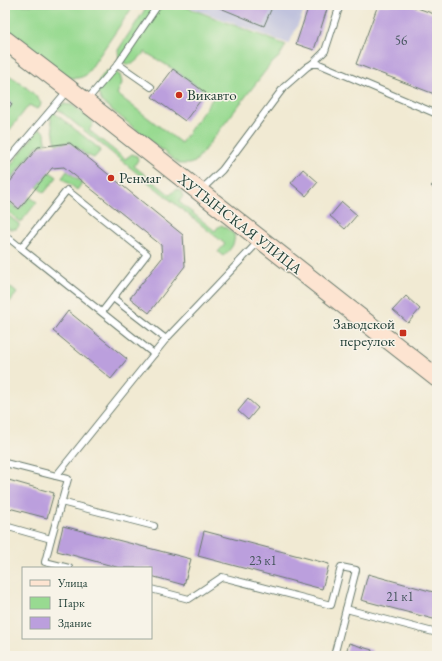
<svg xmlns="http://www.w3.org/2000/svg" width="442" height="661" viewBox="0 0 442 661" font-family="'EB Garamond',serif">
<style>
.industrial{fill:#c0c2dd}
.green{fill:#98da91;stroke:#5c8c62}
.building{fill:#bb9fdd}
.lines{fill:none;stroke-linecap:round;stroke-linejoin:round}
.lane-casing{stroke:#687a6c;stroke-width:8}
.secondary-casing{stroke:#687a6c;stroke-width:20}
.lane{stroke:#fff;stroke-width:6}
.secondary{stroke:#fde4d1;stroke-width:18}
.poi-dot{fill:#c8321e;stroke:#f7f3e8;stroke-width:1.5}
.labels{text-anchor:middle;stroke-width:3;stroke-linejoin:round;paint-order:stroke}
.number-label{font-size:13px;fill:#46565e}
.poi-label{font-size:15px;fill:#1f3d34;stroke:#f7f3e8;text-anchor:start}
.street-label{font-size:15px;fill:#1f3d34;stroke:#f7f3e8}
</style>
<rect width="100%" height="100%" fill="#f7f3e8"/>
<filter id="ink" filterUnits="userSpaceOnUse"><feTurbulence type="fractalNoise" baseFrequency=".025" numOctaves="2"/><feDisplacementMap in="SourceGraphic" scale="8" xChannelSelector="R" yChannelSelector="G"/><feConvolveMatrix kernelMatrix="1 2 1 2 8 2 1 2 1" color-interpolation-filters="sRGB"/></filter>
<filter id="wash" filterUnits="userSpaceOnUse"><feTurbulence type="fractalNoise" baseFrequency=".012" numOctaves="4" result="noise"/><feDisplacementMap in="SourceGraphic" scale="16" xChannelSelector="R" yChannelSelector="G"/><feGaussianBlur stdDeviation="0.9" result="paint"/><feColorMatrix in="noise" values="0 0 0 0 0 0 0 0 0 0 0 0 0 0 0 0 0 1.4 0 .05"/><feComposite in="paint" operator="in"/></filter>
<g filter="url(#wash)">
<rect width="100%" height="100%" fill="#f1ead3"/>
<path class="industrial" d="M184 5H307L289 44Z"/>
<g class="green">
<path d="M5 5H134L86 75C79 79 73 79 65 76L5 28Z"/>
<path d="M148 5H181L286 45 279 57 270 65 195 162 189 164H179L102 102 96 89 99 80 106 71H113L120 75 122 83 117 94 181 143 213 98 173 69 145 52C136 61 130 71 119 58L118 50Z"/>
<path d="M10 76C18 80 38 96 41 103L40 107 37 109 29 105 5 136V113L12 104 5 98V82Z"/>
<path d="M63 104 72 105 91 119 93 125 89 130 125 159 132 154 137 156 138 160 134 166 170 195 176 189 181 191 183 196 179 202 215 231 218 227 222 225 234 234C236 244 230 250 223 256L218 252 225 244 55 107Z"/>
<path d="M52 111 101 150 94 158 85 154 70 142 56 144 50 115Z"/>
<path d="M39 129 42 130 45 133 46 144 37 146 5 187V173Z"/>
<path d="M67 171 82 183 77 190 62 178Z"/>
<path d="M50 172 57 177 44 193 37 187Z"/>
<path d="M30 197 37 202 21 222 5 209V199L19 210Z"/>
<path d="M5 213 19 224V226L16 229H10L5 225Z"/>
<path d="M5 283 17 293 5 308Z"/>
</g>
<g id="blocks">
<g class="building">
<path d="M213 5H273L264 26Z"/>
<path d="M309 5 328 6 314 50 296 44Z"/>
<path d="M378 5H409L437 15V95L356 64Z"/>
<path d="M173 69 206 93 185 121 152 97Z"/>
<path d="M5 98 12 104 5 113Z"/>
<path d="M70 143 183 235 185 266 149 313 130 298 162 258 161 245 64 167 52 168 19 209 5 197V188L38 147Z"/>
<path d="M303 169 318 182 306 196 291 183Z"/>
<path d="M437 181V192L431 186Z"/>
<path d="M342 202 357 215 345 229 330 216Z"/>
<path d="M406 296 420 309 408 323 393 310Z"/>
<path d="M68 311 127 359 111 379 53 331Z"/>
<path d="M248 399 258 408 248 420 238 411Z"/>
<path d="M5 479 54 493 47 518 5 507Z"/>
<path d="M63 526 191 559 184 585 151 576V568H120L57 551Z"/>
<path d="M204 531 329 564 322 589 198 556Z"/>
<path d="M368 574 437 593V620L361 600Z"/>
<path d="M349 643 372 650 370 656H345Z"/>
</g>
</g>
</g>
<g filter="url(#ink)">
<use href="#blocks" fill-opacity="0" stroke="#687a6c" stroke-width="1"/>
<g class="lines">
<g class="lane-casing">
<g id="lane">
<path d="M118 64 151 87"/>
<path d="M312 64 325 51 340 5"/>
<path d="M86 101 118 64 158 5"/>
<path d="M5 164 67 91"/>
<path d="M201 190 222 170 284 87 307 67 312 64H319L437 114"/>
<path d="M5 235 21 248 67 190 147 254 102 312"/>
<path d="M21 248 154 354"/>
<path d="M113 298 166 339"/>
<path d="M5 463 56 476 166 339 259 241"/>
<path d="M61 502 154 526"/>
<path d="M5 526 51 539 68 479 56 476"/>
<path d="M51 539 45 562 69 568"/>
<path d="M151 589 189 599 222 577 331 605 341 567 356 570 334 656"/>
<path d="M346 609 437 633"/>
</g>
</g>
<g class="secondary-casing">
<path id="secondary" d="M5 40 69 89 437 378"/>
</g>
<use href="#lane" class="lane"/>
<use href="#secondary" class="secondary"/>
</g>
</g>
<g class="poi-dot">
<circle cx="179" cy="95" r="4"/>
<circle cx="111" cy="178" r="4"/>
<rect x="399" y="329" width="8" height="8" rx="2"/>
</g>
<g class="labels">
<g class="number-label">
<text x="401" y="45">56</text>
<text x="263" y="565">23 к1</text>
<text x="400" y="601">21 к1</text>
</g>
<g class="poi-label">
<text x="187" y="100">Викавто</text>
<text x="119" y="183">Ренмаг</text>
<text x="395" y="329" text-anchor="end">Заводской<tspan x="395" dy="17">переулок</tspan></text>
</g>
<g class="street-label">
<text transform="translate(240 224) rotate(38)" y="5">ХУТЫНСКАЯ УЛИЦА</text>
</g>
</g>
<rect width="442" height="661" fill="none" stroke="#f7f3e8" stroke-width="20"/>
<rect x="22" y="567" width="130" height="72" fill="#f7f3e8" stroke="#a1aaa0"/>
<rect x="30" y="580" width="20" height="6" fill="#fde4d1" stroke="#a1aaa0"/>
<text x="58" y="587" font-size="12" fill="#1f3d34">Улица</text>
<rect x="30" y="597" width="20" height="12" fill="#98da91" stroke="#a1aaa0"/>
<text x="58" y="607" font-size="12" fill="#1f3d34">Парк</text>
<rect x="30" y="617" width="20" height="12" fill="#bb9fdd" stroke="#a1aaa0"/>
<text x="58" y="627" font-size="12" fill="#1f3d34">Здание</text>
</svg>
